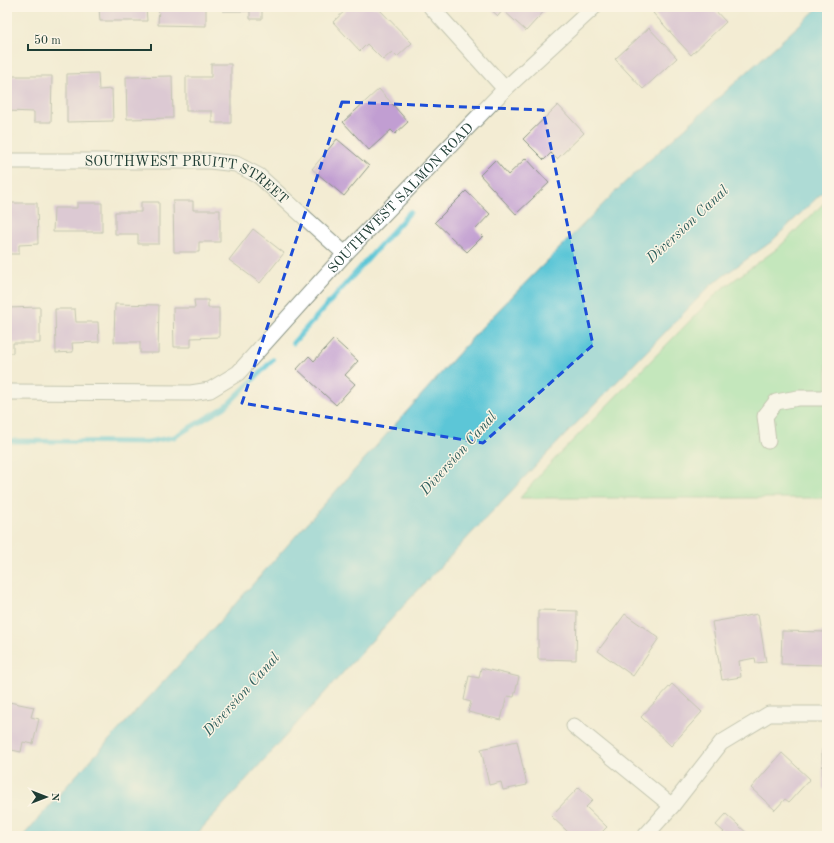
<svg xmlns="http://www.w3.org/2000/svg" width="834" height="843" viewBox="0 0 834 843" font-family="'Old Standard TT',serif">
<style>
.green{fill:#8ddfa0;stroke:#568e6a}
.water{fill:#5cc6d7;stroke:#3e8286}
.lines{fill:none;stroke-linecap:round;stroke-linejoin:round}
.stream{stroke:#5cc6d7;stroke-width:5}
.building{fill:#c19ed2}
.minor-casing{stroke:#899484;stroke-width:17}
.minor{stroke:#fff;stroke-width:15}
.marked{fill:none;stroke:#1d4ed8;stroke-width:3;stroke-dasharray:8 5;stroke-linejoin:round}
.labels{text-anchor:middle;stroke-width:3;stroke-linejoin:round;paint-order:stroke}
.street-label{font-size:14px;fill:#1f3d34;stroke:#fcf5e5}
.water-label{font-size:15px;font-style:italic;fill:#2e5f5d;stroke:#fcf5e5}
</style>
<rect width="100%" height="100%" fill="#fcf5e5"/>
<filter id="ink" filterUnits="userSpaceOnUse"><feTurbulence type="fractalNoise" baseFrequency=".025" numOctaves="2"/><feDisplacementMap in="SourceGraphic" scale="8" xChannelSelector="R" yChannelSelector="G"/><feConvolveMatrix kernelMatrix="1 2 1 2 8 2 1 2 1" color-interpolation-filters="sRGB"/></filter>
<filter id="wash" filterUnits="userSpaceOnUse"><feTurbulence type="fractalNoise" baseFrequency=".012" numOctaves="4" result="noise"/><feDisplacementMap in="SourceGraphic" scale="16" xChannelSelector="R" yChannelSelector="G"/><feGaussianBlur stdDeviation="0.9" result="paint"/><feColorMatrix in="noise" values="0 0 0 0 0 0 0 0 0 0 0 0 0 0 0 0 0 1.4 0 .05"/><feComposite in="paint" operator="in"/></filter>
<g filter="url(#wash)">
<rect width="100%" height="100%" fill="#f3ecd3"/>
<path class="green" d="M827 200V498H520L543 471 719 291 778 248Z"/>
<path class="water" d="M819 7H827V188L771 242 712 284 536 465 406 603 195 836H23L72 780 219 622 484 325 622 185Z"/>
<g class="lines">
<g class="stream">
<path d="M293 343 410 212"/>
<path d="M7 441 147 442 174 437 225 407 273 360"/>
</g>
</g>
<g id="blocks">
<g class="building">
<path d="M99 7H146L147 21H100Z"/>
<path d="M159 7H206V26L158 25Z"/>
<path d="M223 7H262V19H250V11H223Z"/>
<path d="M349 7H377L412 43 397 57 392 52 383 60 367 44 360 51 333 22Z"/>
<path d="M488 7H548L526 31 503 10 498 16Z"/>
<path d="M659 7H712L726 22 691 55 653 13Z"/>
<path d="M649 28 677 58 643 89 615 59Z"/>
<path d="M211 64H231V123H212V111H186V77H211Z"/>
<path d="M98 73 99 90 112 89 113 121 67 122V74Z"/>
<path d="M8 76H52L51 122H34V112L8 111Z"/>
<path d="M172 76 173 118 127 119 126 77Z"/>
<path d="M379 89 408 122 395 134 391 130 369 150 343 122Z"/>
<path d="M558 105 584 133 557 159 551 153 544 160 523 139Z"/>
<path d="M337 139 369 166 344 196 312 169Z"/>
<path d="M526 158 549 183 516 214 480 175 495 160 508 175Z"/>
<path d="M466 191 490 214 476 229 483 236 467 252 435 222Z"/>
<path d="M173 201H193V210H220V242H199V252H174Z"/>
<path d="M141 202H159V244H138V234H115V212H141Z"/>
<path d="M7 203H37L38 244 19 245V254H7Z"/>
<path d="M77 203H102V232H53L54 208H77Z"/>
<path d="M253 229 284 253 260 283 229 260Z"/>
<path d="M194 300H208V308H219V337L191 338V347H174L173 308H195Z"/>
<path d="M115 304 159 305 158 353H140V342H114Z"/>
<path d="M40 307V343H13V353H7V308Z"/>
<path d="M55 309H75L76 322H98L99 342 72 343 73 352 56 353Z"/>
<path d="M334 339 358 361 345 375 355 384 336 405 297 369 309 356 314 361Z"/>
<path d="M538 610 577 611 576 660 538 659Z"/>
<path d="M625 614 659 638 633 676 598 651Z"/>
<path d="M758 614 766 662 756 663 755 658 739 661 741 677 722 680 712 622Z"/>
<path d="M782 631 827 632V665L781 664Z"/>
<path d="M481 668 519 677 514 697 507 696 501 720 468 712 471 702 464 700 469 676 479 678Z"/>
<path d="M672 684 702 712 671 746 641 717Z"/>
<path d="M9 702 34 707 31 717 39 719 33 744 23 742 21 752 7 749V714Z"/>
<path d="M517 741 527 785 503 790 501 782 489 785 481 749Z"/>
<path d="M822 749H827V789H823Z"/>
<path d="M782 753 810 779 789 802 785 799 775 810 751 788Z"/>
<path d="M579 787 593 800 586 807 607 827 598 836H564L568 832 551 816Z"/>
<path d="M726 814 750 836H720L724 832 716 825Z"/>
</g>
</g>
</g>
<g filter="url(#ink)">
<use href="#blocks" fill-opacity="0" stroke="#899484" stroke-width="1"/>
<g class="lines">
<g class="minor-casing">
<g id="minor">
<path d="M431 7 505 89"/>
<path id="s1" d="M7 161H210L236 164 259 176 345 254"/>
<path id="s2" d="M7 392 191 393 210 390 238 373 345 254 505 89 594 7"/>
<path d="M768 441 765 416 776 402 798 398H827"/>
<path d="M574 726 672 806"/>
<path d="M645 836 672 806 721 743 769 714H827"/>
</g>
</g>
<use href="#minor" class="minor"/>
</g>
</g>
<path d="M0 0H834V843H0ZM342 102 543 110 593 345 483 443 242 403Z" fill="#f3ecd3" fill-opacity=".55" fill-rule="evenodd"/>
<path class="marked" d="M342 102 543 110 593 345 483 443 242 403Z"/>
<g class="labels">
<g class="street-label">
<text dy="5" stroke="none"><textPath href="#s1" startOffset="185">SOUTHWEST PRUITT STREET</textPath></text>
<text dy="5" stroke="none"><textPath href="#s2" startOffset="475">SOUTHWEST SALMON ROAD</textPath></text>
</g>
<g class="water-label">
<text transform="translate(687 224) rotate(-43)" y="5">Diversion Canal</text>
<text transform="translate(458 453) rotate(-48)" y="5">Diversion Canal</text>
<text transform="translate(241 694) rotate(-48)" y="5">Diversion Canal</text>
</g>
</g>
<rect width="834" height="843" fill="none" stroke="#fcf5e5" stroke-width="24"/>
<g transform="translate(46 797) rotate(90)" stroke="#fcf5e5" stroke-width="3" paint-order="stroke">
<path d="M0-3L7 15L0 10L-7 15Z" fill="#1f3d34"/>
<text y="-6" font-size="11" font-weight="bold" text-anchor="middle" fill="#1f3d34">N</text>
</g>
<path d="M28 44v6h123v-6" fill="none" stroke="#1f3d34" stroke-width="2"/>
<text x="34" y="44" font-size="12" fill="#1f3d34" stroke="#fcf5e5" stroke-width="3" paint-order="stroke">50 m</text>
</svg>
